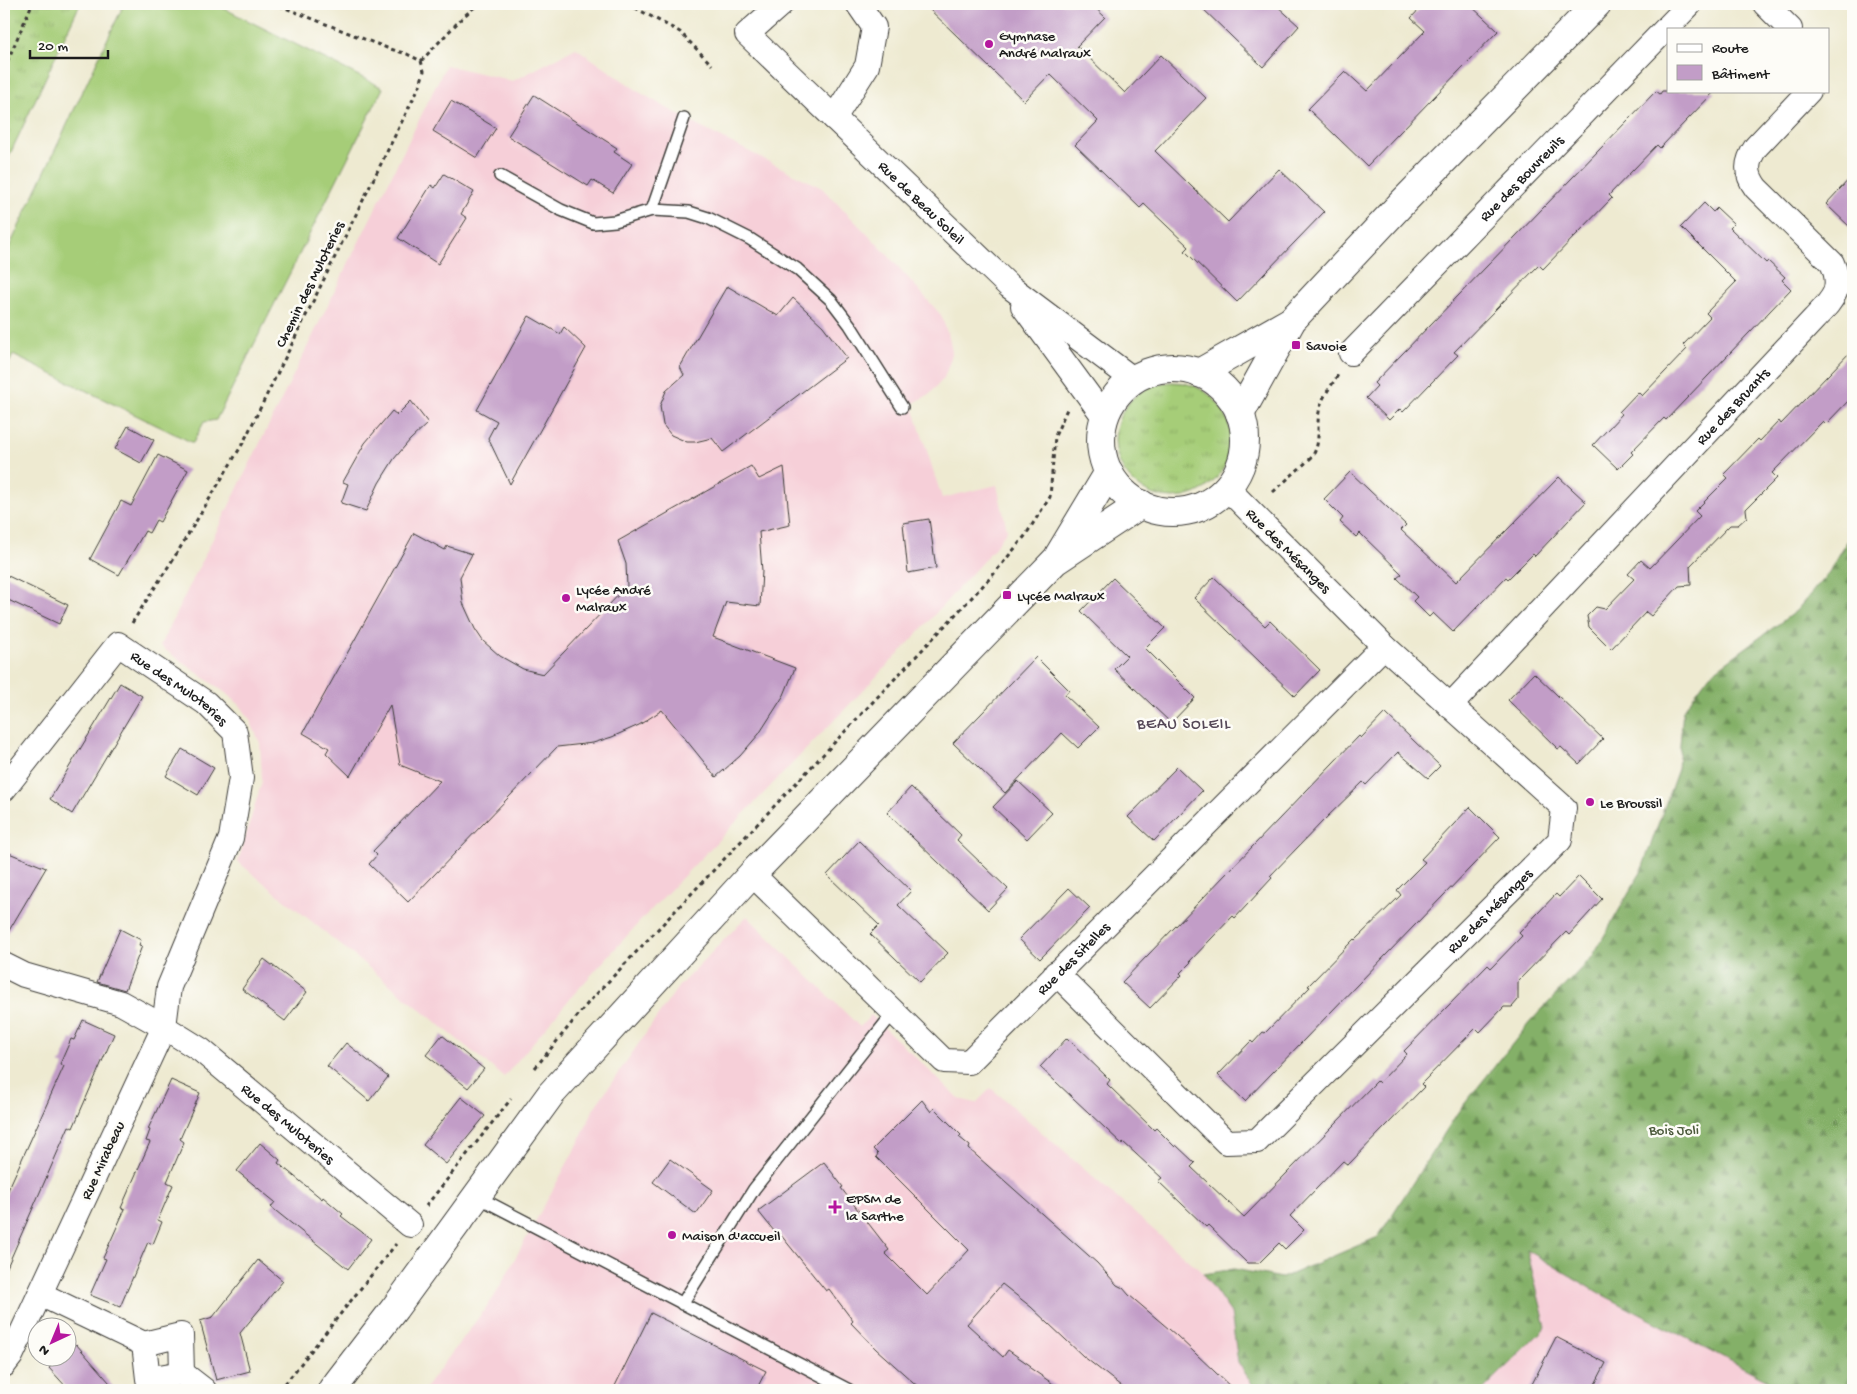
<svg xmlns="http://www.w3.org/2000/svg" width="1857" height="1394" viewBox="0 0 1857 1394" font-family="'Gochi Hand',sans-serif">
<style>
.built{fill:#f6cfd8}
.grass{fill:url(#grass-tufts);stroke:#61744a}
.forest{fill:url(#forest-firs);stroke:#506642}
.pitch{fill:#a6cd78;stroke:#61744a}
.building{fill:#c29dc7}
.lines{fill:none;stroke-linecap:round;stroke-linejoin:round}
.lane-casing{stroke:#3c3b37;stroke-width:14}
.street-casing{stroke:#3c3b37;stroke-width:26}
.secondary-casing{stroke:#3c3b37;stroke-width:30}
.path{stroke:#3c3b37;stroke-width:3;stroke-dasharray:4 4;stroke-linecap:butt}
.lane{stroke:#fff;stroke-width:11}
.street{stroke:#fff;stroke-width:24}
.secondary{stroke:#fff;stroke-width:28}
.poi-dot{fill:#b5179e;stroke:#fdfcf7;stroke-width:2}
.labels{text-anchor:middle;stroke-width:5;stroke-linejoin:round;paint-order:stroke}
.poi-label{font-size:15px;fill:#1c1c1c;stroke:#fdfcf7;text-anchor:start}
.street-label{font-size:15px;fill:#1c1c1c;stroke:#fdfcf7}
.park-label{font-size:15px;fill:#4c5a3c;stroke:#fdfcf7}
.neighbourhood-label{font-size:16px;letter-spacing:1px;fill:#564958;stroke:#fdfcf7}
</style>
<defs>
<pattern id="grass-tufts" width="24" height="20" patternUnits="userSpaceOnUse" patternTransform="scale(1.25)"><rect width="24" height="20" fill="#a6cd78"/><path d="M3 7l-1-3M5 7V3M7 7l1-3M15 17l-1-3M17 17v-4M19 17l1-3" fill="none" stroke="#8eaf67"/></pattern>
<pattern id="forest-firs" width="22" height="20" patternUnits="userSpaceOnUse" patternTransform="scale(1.25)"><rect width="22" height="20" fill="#84b068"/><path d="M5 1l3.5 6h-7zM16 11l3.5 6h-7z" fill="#6b8e55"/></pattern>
</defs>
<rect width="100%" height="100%" fill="#fdfcf7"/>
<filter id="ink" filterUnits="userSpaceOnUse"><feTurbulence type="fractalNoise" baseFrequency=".02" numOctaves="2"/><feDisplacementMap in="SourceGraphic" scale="10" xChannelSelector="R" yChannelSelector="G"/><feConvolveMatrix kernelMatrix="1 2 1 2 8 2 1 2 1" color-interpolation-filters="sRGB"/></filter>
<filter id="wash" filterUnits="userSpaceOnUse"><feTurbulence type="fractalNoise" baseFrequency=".0096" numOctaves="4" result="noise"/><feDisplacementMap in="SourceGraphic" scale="20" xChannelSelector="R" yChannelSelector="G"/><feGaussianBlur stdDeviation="1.12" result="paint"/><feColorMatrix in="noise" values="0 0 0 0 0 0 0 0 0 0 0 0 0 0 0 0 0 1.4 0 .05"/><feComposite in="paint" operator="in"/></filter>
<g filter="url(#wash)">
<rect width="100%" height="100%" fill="#eeead1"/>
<g class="built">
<path d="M576 48 641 93 698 126 822 188 886 253 941 315 950 341 952 352 950 361 944 378 930 394 912 404 942 498 997 485 1007 530 993 550 906 646 645 916 572 996 504 1077 238 862 262 781 260 743 249 718 240 705 227 694 160 646 446 65 513 81Z"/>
<path d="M747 916 860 1027 871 1015 959 1099 976 1103 991 1088 1204 1274 1231 1313 1238 1362 1256 1390H424L494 1297 580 1140 594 1108 678 987Z"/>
<path d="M1526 1250 1601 1294 1787 1390H1483L1546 1327Z"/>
</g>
<g class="grass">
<path d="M4 4H80L4 167Z"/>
<circle cx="1173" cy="440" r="58"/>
</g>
<path class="forest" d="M1853 531V1390H1787L1601 1294 1527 1250 1546 1327 1483 1390H1256L1238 1362 1231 1313 1204 1274 1234 1269 1282 1278 1378 1237 1458 1112 1530 1022 1592 957 1641 872 1678 769 1683 710 1710 674 1796 611 1829 572Z"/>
<path class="pitch" d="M124 4H215L383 88 216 420 204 422 193 443 13 355 4 374V258Z"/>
<g id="blocks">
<g class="building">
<path d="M924 4H1091L1105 17 1077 46 1125 93 1161 55 1206 98 1155 151 1228 222 1279 169 1324 212 1237 302 1185 251 1189 247 1144 204 1140 208 1075 145 1098 121 1050 74 1024 101Z"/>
<path d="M1198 4H1275L1299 26 1263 67Z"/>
<path d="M1424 4H1469L1498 31 1367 166 1308 109 1345 71 1367 91 1425 31 1411 18Z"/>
<path d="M1656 91 1660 94 1662 91H1715L1660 148 1657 145 1609 195 1612 198 1543 269 1539 265 1454 352 1458 355 1403 412 1400 409 1389 420 1366 398 1377 386 1374 383Z"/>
<path d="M534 95 617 148 614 152 632 164 613 193 592 180 588 186 508 136Z"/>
<path d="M451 101 496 128 477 158 433 131Z"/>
<path d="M444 174 474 192 461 214 467 218 438 264 398 238 431 185 435 188Z"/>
<path d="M1853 175V230L1826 204Z"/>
<path d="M1704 203 1713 212 1717 208 1734 224 1730 228 1766 263 1768 261 1785 277 1782 280 1791 289 1666 420 1664 418 1631 452 1633 454 1618 469 1593 445 1622 414 1619 412 1638 392 1642 396 1687 349 1683 345 1710 317 1706 313 1736 282 1681 227Z"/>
<path d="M727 286 778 316 793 298 823 326 847 358 723 452 712 438 695 442H687L671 435 663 425 660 406 666 391 684 375 680 367Z"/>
<path d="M529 316 560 334 564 327 586 348 510 484 488 438 497 421 477 410Z"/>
<path d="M1853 349V396L1826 424 1823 421 1772 473 1777 478 1746 509 1747 517 1738 525H1730L1690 566 1691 585 1679 586 1651 616 1646 612 1611 649 1589 627 1587 616 1596 607 1605 609 1634 579 1628 574 1641 560 1650 568 1700 516 1695 511 1728 478 1724 474 1758 439 1760 441 1779 421 1781 424Z"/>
<path d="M411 401 428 423 410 440 394 459 379 483 366 511 341 503 348 484 343 482 365 443 392 411 397 415Z"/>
<path d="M128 426 154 440 141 463 115 449Z"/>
<path d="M158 455 188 470 160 522 156 520 149 533 145 531 119 575 90 559 121 501 131 506Z"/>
<path d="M751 466 759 479 784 467 790 525 759 532 762 571 760 606 726 602 713 637 795 668 784 695 759 734 740 756 716 777 662 710 639 725 612 737 593 743 557 747 408 902 369 864 377 855 373 851 440 781 400 765 390 705 350 776 326 753 329 748 303 733 414 533 445 550 447 546 472 554 460 577 463 603 475 629 483 641 500 656 523 669 543 674 627 586 626 564 618 541Z"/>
<path d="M1350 472 1406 525 1401 530 1456 582 1559 477 1586 502 1535 556 1533 554 1508 579 1506 577 1453 632 1433 613 1429 617 1413 601 1417 597 1397 578 1402 574 1360 533 1356 537 1340 522 1343 518 1324 499Z"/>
<path d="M929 519 936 568 908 573 903 523Z"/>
<path d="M4 574 68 605 59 624 4 598Z"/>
<path d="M1214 577 1265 626 1270 621 1320 670 1295 696 1194 598Z"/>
<path d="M1113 578 1165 628 1145 648 1195 698 1171 723 1114 669 1127 656 1081 611Z"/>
<path d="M1036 657 1069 690 1065 695 1099 727 1078 748 1062 733 1005 793 953 743Z"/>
<path d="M1534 673 1603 739 1579 764 1561 747 1558 749 1508 700Z"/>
<path d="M120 683 142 696 72 814 50 799Z"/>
<path d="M1385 713 1440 766 1428 778 1398 752 1366 785 1363 782 1324 820 1270 876 1272 878 1235 918 1233 916 1190 961 1191 962 1180 973 1182 975 1150 1008 1122 982 1359 736 1361 738Z"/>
<path d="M182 749 214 768 198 795 166 776Z"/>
<path d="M1177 767 1202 791 1154 841 1128 817Z"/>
<path d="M1018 781 1052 813 1027 839 993 807Z"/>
<path d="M911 787 961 835 957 840 1008 889 988 910 887 813Z"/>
<path d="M1470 807 1500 837 1245 1101 1218 1075 1251 1041 1253 1043 1263 1032 1265 1033 1310 987 1308 986 1354 939 1355 940 1401 895 1397 890 1425 862 1421 859Z"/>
<path d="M859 841 911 891 898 905 948 953 920 982 870 934 879 925 827 875Z"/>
<path d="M4 851 46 868 4 939Z"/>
<path d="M1579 876 1602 899 1569 935 1566 932 1518 981V1000L1512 1007H1504L1480 1032 1476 1028 1421 1084 1424 1087 1348 1165 1343 1161 1290 1216 1304 1230 1285 1249 1279 1243 1259 1263H1247L1208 1225 1206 1227 1158 1181 1162 1178 1123 1142 1122 1144 1040 1067 1067 1038 1110 1080 1107 1084 1154 1130 1156 1128 1175 1147 1176 1145 1195 1163 1191 1167 1244 1217 1377 1081 1379 1083 1407 1054 1404 1051 1488 965 1491 968 1522 936 1519 933 1556 894 1559 897Z"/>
<path d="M1069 888 1090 908 1040 959 1019 939Z"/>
<path d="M120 929 141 940 139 945 142 946 125 990 97 982Z"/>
<path d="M264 959 307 992 285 1021 242 989Z"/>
<path d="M83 1020 114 1034 73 1128 69 1126 4 1274V1199L64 1066 60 1064 71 1039 74 1040Z"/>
<path d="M442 1035 484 1069 468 1088 426 1055Z"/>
<path d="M346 1043 388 1077 369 1101 327 1066Z"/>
<path d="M171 1080 200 1093 180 1139 184 1142 167 1182 173 1185 158 1220 162 1222 153 1244 148 1242 120 1307 90 1295 106 1259 103 1258 125 1209 121 1208 150 1142 146 1141 150 1130 148 1129Z"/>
<path d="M461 1097 485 1116 446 1164 423 1145Z"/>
<path d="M922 1100 931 1112 934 1108 961 1135 959 1137 970 1146 969 1149 1097 1263 1117 1285 1123 1288 1129 1295 1176 1335 1234 1390H1126L1083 1356 1031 1307 1002 1284 967 1324 1003 1357 1008 1350 1031 1366 1030 1368 1062 1390H922L876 1349 851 1323 853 1321 829 1289 826 1291 780 1234 778 1236 758 1211 824 1162 843 1187 841 1188 889 1250 885 1253 927 1295 969 1250 876 1157 878 1154 873 1149Z"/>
<path d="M260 1143 280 1160 278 1163 322 1199 323 1197 343 1214 341 1216 371 1239 348 1269 271 1207 275 1202 237 1171Z"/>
<path d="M670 1159 713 1190 696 1214 653 1182Z"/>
<path d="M258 1260 283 1281 240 1333 250 1371 216 1380 200 1321 213 1317Z"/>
<path d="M651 1313 766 1371 756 1390H613Z"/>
<path d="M1556 1337 1606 1363 1592 1390H1529Z"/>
<path d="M76 1344 116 1390H69L49 1368 62 1356H68V1352Z"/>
</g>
</g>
</g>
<g filter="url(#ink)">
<use href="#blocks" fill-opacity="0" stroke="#3c3b37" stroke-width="1"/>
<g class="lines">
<g class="lane-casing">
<g id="lane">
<path d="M500 176 561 210 593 223 615 221 652 210 689 212 708 218 750 239 797 269 831 300 850 325 902 407"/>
<path d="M652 210 684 118"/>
<path d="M476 1196 849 1390"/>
<path d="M682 1304 754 1189 894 1012"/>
</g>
</g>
<g class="street-casing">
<g id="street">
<path id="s1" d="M781 4 747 34 1009 286 1134 380"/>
<path d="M1765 4 1790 29"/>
<path d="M834 118 867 66 874 27 858 4"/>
<path d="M1023 306 1105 418"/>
<path id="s2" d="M1351 353 1690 4"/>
<path id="s3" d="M1450 706 1814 319C1832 300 1844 290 1832 263L1756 188C1745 173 1746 162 1756 147L1809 91"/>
<path id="s4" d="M4 789 118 644 206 703 235 732 241 778 231 838 169 987 164 1027 11 1356 4 1365"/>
<path id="s5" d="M752 874 944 1061 969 1062 1384 646"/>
<path id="s6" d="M4 965 24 975 121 1003 164 1027 201 1050 410 1225"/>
<path id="s7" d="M1056 973 1226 1142 1257 1141 1560 840 1564 808 1384 646 1227 488"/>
<path d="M40 1294 144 1344 148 1379 182 1373 181 1335 144 1344"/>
<path d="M182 1373 204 1390"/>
</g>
</g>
<g class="secondary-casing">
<g id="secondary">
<circle cx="1173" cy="440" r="72"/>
<path d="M1199 373 1291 321"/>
<path d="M1240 414 1292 320 1402 203 1597 4"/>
<path d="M1059 555 1109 472"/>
<path d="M332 1390 395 1308 551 1094 752 874 1055 561 1141 504"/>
</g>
</g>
<g class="path">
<path d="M628 4 680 32 712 65"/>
<path d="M1844 4 1853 13"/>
<path d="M421 61 462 18 478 4"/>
<path d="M4 69 32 4"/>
<path d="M1273 492 1311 458C1322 443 1316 429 1319 412 1321 397 1332 386 1339 373"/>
<path d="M132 623 177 553 243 443 420 85 424 71 421 61 407 54 387 48 275 4"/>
<path d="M535 1068 588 1003 992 576 1025 536 1050 497 1055 436 1067 409"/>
<path d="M426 1206 511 1099"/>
<path d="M280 1390 396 1244"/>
</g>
<use href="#lane" class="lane"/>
<use href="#street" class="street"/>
<use href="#secondary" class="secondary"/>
</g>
</g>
<g class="poi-dot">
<circle cx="989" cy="44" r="5"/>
<rect x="1291" y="340" width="10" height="10" rx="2.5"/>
<rect x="1002" y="590" width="10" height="10" rx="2.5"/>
<circle cx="566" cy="598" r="5"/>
<circle cx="1590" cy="802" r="5"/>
<path d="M832.5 1199.5h5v5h5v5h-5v5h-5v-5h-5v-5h5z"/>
<circle cx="672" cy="1235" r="5"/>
</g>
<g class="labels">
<g class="poi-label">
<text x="999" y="40">Gymnase<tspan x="999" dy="17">André Malraux</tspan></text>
<text x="1306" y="350">Savoie</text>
<text x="576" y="594">Lycée André<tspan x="576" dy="17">Malraux</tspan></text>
<text x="1017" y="600">Lycée Malraux</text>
<text x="1600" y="807">Le Broussil</text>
<text x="846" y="1203">EPSM de<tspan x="846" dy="17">la Sarthe</tspan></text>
<text x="682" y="1240">Maison d'accueil</text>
</g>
<g class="street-label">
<text dy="5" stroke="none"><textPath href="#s2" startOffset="244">Rue des Bouvreuils</textPath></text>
<text dy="5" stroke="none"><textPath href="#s1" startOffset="288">Rue de Beau Soleil</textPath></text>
<text transform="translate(309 284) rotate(-64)" y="5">Chemin des Muloteries</text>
<text dy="5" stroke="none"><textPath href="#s3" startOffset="412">Rue des Bruants</textPath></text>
<text transform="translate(1289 550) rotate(45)" y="5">Rue des Mésanges</text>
<text dy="5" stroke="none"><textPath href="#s4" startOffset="260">Rue des Muloteries</textPath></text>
<text dy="5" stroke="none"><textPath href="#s7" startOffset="598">Rue des Mésanges</textPath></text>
<text dy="5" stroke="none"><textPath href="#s5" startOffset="440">Rue des Sitelles</textPath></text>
<text dy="5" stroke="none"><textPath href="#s6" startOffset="330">Rue des Muloteries</textPath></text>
<text transform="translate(102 1160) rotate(-65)" y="5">Rue Mirabeau</text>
</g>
<g class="park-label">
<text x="1674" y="1134">Bois Joli</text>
</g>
<g class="neighbourhood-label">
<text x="1184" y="728">BEAU SOLEIL</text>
</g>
</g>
<rect width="1857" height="1394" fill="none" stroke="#fdfcf7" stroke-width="20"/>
<rect x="1667" y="28" width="162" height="65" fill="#fdfcf7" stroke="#a3a29f"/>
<rect x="1677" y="44" width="25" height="8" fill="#ffffff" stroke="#a3a29f"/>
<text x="1712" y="52" font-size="15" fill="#1c1c1c">Route</text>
<rect x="1677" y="65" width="25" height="15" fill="#c29dc7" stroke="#a3a29f"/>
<text x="1712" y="78" font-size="15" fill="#1c1c1c">Bâtiment</text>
<g transform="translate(52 1342) rotate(224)"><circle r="24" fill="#fdfcf7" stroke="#a3a29f"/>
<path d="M0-4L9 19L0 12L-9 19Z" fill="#b5179e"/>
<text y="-8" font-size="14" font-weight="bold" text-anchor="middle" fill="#1c1c1c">N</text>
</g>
<path d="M30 50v8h78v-8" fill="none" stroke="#1c1c1c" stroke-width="2.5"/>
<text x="38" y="50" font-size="15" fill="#1c1c1c" stroke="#fdfcf7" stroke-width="4" paint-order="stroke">20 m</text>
</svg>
